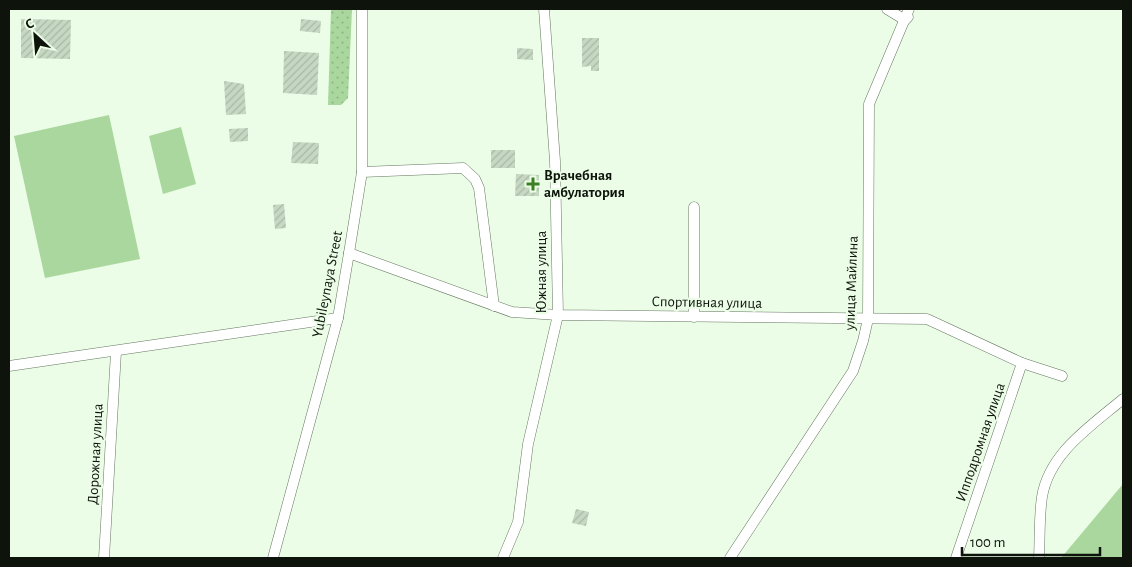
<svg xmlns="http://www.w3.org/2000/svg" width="1132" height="567" viewBox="0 0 1132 567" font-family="'Alegreya Sans',sans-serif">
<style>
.grass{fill:url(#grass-dots)}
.garden{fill:#a9d79d}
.building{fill:url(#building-hatch)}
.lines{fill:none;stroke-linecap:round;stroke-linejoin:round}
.minor-casing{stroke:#667662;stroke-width:11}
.minor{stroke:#fff;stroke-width:10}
.poi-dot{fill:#3a8025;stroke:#ebfde6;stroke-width:2}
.labels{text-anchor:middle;stroke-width:4.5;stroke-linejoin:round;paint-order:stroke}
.poi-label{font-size:15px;font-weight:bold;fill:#0e140c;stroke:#ebfde6;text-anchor:start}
.street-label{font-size:15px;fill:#0e140c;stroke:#ebfde6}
</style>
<defs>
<pattern id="grass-dots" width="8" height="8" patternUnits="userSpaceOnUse" patternTransform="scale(1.25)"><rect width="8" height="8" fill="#a9d79d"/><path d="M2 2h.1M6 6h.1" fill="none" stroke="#90b886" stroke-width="1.8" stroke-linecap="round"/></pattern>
<pattern id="building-hatch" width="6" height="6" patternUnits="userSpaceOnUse" patternTransform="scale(1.25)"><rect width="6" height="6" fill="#c6d8c2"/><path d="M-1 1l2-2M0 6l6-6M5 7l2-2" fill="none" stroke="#a9b8a6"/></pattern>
</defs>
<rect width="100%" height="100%" fill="#ebfde6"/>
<path class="grass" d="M331 9H352L348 98 341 105H328Z"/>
<g class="garden">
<path d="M109 115 140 259 45 278 14 136Z"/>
<path d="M181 127 196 184 163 194 149 136Z"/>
<path d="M1123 484V558H1061Z"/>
</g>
<g class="building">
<path d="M21 19 71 20 70 59 21 58Z"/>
<path d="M301 19 321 21 320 33 300 31Z"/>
<path d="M582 38H599V71H591V66L582 67Z"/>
<path d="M517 48 533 49V60L517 59Z"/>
<path d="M284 51 319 53 317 95 283 93Z"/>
<path d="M224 81 244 84 246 114 226 115Z"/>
<path d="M248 128V141L230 142 229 129Z"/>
<path d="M293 142 319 143 318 164 291 163Z"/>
<rect x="491" y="150" width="24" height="18"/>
<path d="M516 174 539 175V196H515Z"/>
<path d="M284 204 286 228 275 229 273 205Z"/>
<path d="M576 509 589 512 586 526 572 523Z"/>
</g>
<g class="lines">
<g class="minor-casing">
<g id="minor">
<path d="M887 9 905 20 908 17"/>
<path d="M362 172 463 168 475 179 479 188 494 306"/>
<path d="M349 253 512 312 558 315 927 319 1022 363 1062 376"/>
<path d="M694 317V207"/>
<path d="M9 366 338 318"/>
<path d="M104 558 116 352"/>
<path d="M273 558 338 318 349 253 362 172V9"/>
<path d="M503 558 518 522 528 444 558 315 555 161 544 9"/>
<path d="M730 558 853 371 863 341 868 319 869 104 909 9"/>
<path d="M956 558 1022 363"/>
<path d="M1039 558C1040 538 1039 517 1042 497 1049 453 1091 426 1123 399"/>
</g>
</g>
<use href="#minor" class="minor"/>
</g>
<path class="poi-dot" d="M530.5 176.5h5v5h5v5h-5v5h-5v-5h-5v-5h5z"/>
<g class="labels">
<g class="poi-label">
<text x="544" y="180">Врачебная<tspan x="544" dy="17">амбулатория</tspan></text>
</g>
<g class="street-label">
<text transform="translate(541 272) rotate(-90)" y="5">Южная улица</text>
<text transform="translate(851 283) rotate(-88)" y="5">улица Майлина</text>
<text transform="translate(327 284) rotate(-79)" y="5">Yubileynaya Street</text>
<text transform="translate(707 302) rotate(1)" y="5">Спортивная улица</text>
<text transform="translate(980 442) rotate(-71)" y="5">Ипподромная улица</text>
<text transform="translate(95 454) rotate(-87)" y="5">Дорожная улица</text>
</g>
</g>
<rect width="1132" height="567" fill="none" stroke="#0e140c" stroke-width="20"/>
<g transform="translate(35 35) rotate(334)" stroke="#ebfde6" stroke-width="4" paint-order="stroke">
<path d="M0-4L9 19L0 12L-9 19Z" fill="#0e140c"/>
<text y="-8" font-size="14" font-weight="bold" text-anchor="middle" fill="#0e140c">С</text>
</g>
<path d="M962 547v8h138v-8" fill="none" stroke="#0e140c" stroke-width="2.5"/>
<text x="970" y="547" font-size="15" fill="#0e140c" stroke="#ebfde6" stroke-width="4" paint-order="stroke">100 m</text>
</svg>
